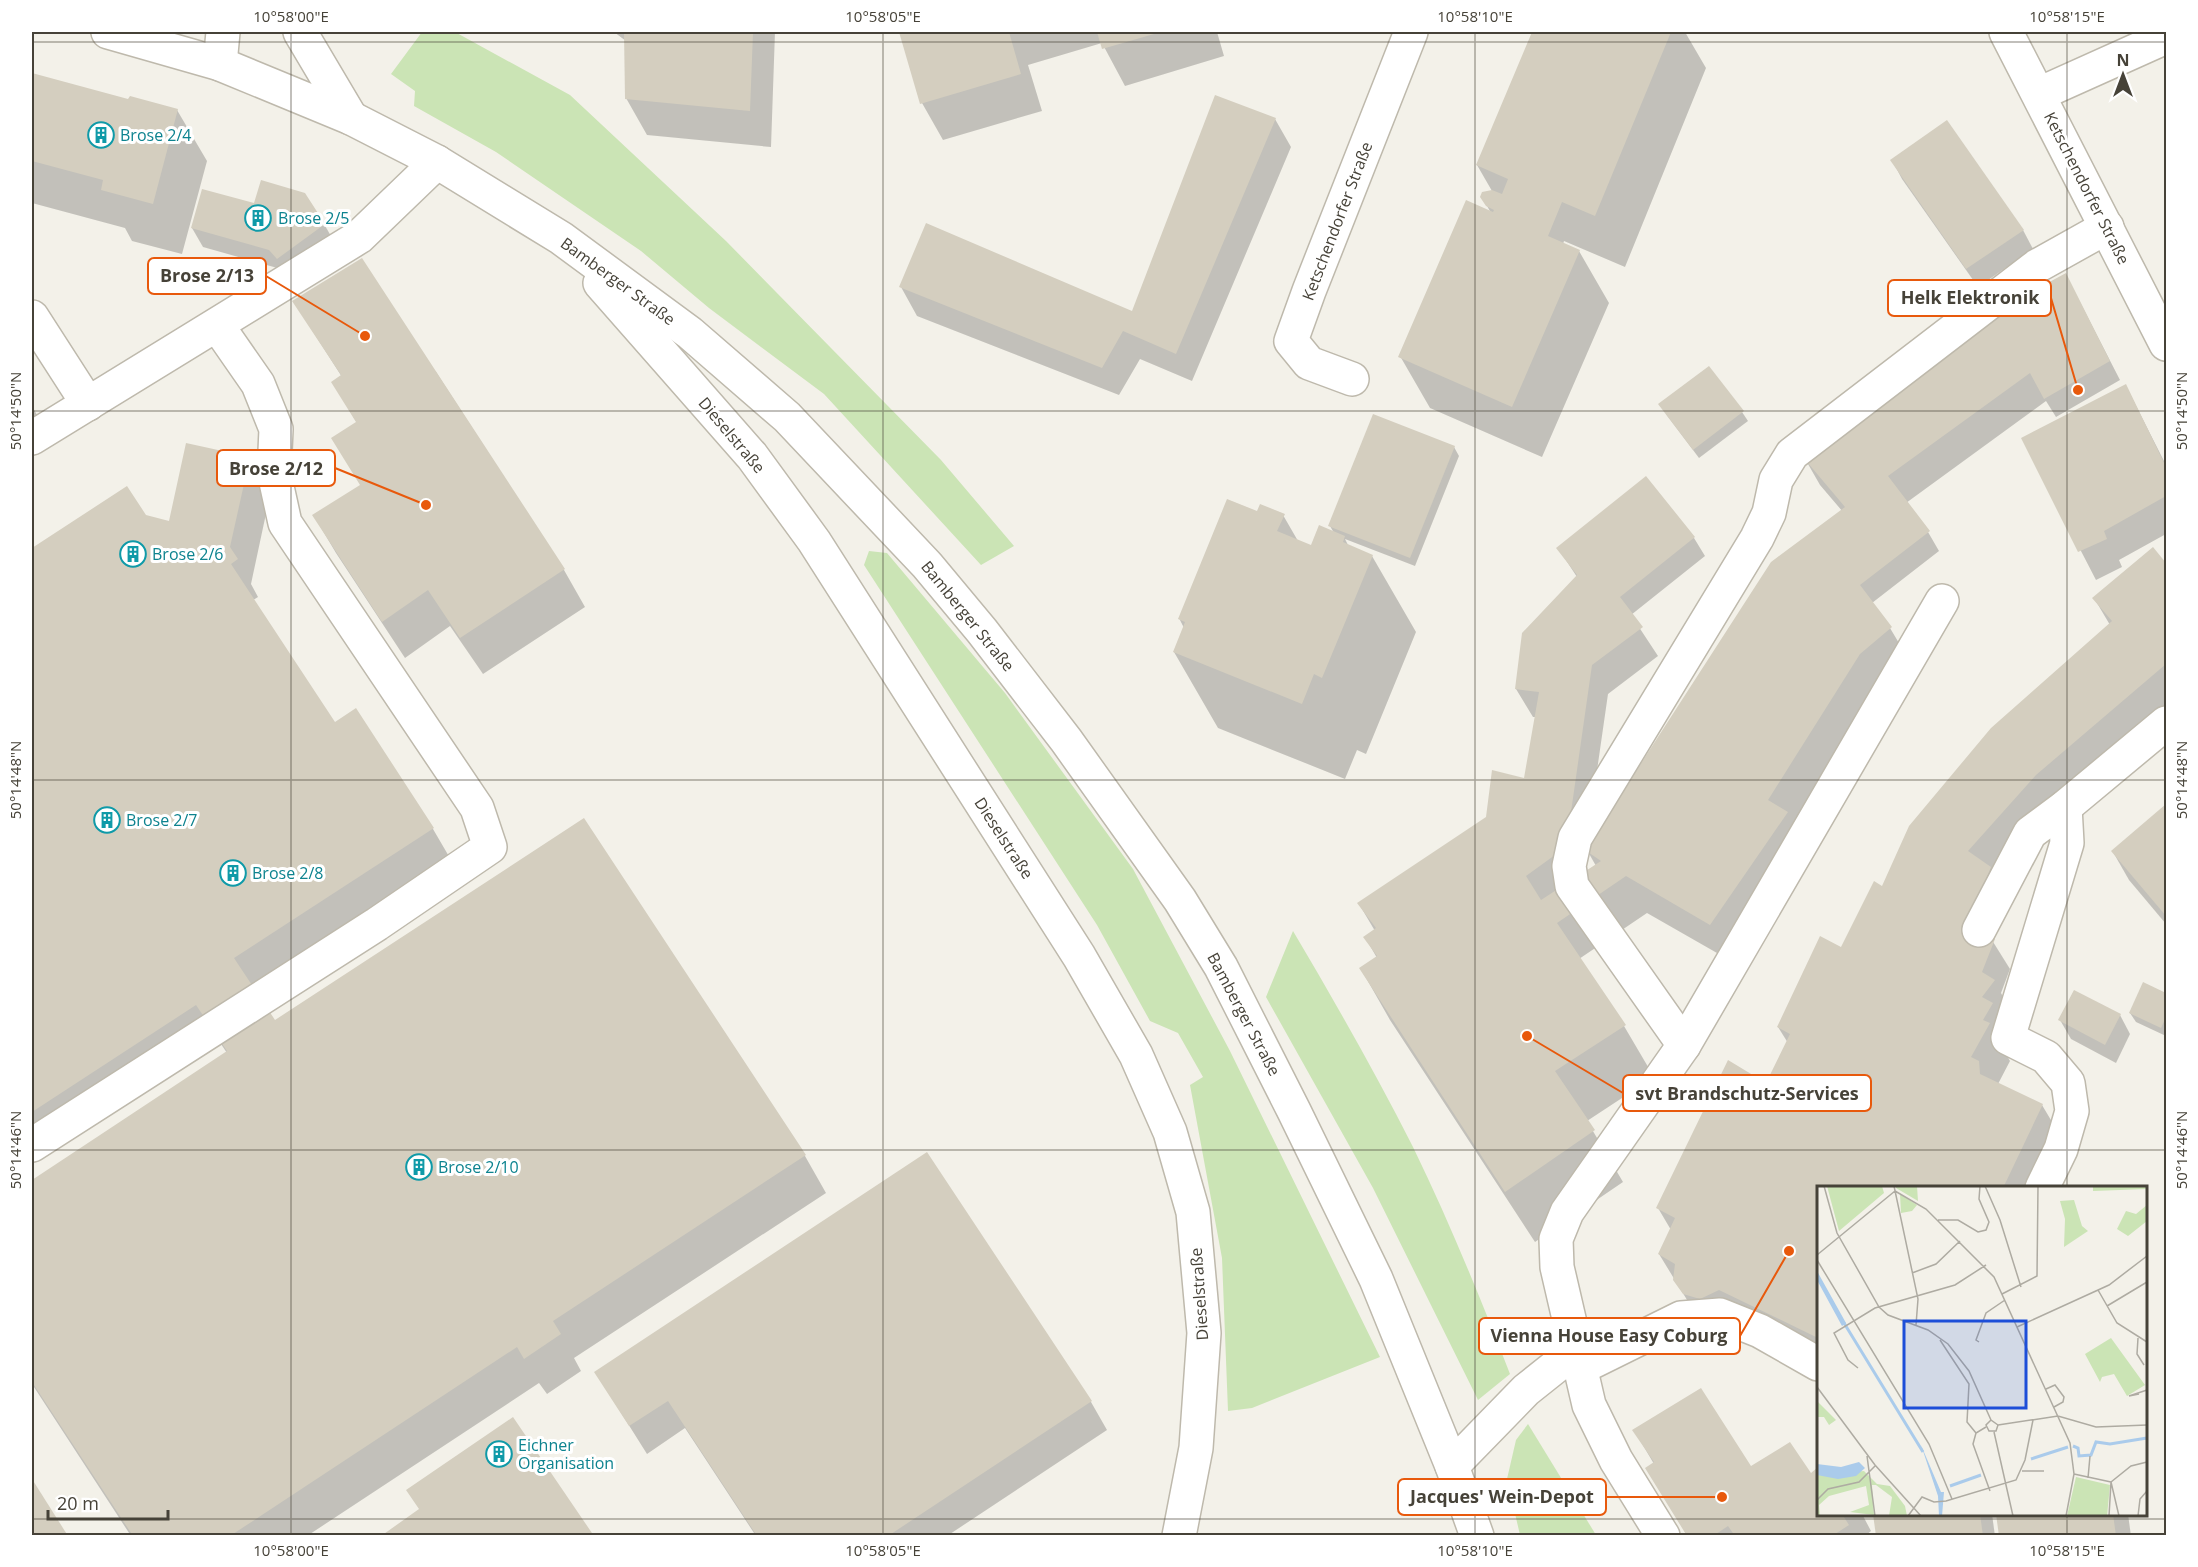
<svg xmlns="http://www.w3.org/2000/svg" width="2198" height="1567" viewBox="0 0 2198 1567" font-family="'Open Sans',sans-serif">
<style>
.green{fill:#cbe4b5}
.shadow{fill:#0003}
.building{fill:#d4cebf}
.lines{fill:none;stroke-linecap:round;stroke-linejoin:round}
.minor-casing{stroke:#beb9ac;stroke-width:36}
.minor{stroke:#fff;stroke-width:33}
.ticks{fill:none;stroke:#464238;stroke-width:1.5;stroke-opacity:0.45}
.labels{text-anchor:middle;stroke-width:6;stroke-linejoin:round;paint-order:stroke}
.culture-label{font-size:16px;fill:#0d838f;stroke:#fff;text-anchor:start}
.street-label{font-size:16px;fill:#464238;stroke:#fff}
.inset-river{fill:none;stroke:#aacbeb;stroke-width:3}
.inset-road{fill:none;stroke:#aeaba2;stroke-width:1.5}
.view{fill:#1d4ed8;fill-opacity:0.15;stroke:#1d4ed8;stroke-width:3}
.inset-edge{fill:none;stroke:#464238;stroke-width:3}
.leader{fill:none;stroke:#e8590c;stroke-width:2}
.callout-dot{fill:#e8590c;stroke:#fff;stroke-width:2}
.callout{fill:#fff;stroke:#e8590c;stroke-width:2}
.callout-label{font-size:18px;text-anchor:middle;font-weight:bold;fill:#464238}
.neatline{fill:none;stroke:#464238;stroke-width:2}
.ticks-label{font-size:15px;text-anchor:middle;fill:#464238}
</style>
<rect width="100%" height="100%" fill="#f3f1e9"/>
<g class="green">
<path d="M422 32H455L570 95 726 241 941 460 1014 546 981 565 824 394 709 308 641 251 496 152 414 106 415 91 391 74Z"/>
<path d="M869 551 887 553 1005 693 1133 869 1230 1051 1380 1357 1252 1408 1228 1411 1222 1258 1190 1085 1203 1077 1178 1033 1150 1021 1097 925 864 565Z"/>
<path d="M1293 931C1335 1002 1376 1074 1413 1147 1449 1221 1480 1297 1510 1374L1478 1400 1373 1188 1266 997Z"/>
<path d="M1528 1424 1596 1535H1520L1507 1479 1516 1440Z"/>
</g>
<g class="shadow">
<path d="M614 32H775L771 147 647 135 626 98V41Z"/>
<path d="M900 32H1217L1224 56 1125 86 1102 43 1028 65 1042 111 943 140 922 103Z"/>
<path d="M1533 32H1685L1706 68 1625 267 1564 241 1563 244 1579 251 1609 303 1542 457 1430 408 1400 356 1491 213 1482 197 1492 191 1477 165Z"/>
<path d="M32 75 129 101 177 110 207 161 182 254 132 241 125 228 32 203Z"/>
<path d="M1275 119 1291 147 1192 381 1140 359 1119 395 917 316 901 287 1133 313Z"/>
<path d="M1892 160 2023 230 2033 249 1978 287 1902 179Z"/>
<path d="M324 224 335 243 281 269 203 247 192 228Z"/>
<path d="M2066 275 2120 380 2056 417 2046 401 1906 503 1928 532 1939 551 1872 603 1890 628 1912 665 1731 961 1647 913 1579 959 1624 1026 1654 1077 1587 1121 1623 1182 1535 1242 1390 1020 1361 969 1377 958 1365 937 1375 931 1359 904 1485 819 1525 780 1536 717H1533L1516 689 1577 577 1558 548 1694 538 1705 556 1631 615 1658 656 1608 694 1582 875 1596 866 1587 850 1843 512 1820 485 1804 457Z"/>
<path d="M294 302 436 372 564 570 585 607 483 674 450 626 405 658 336 553 314 516 361 486 357 423 333 383 342 377Z"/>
<path d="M2126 386 2166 465V534L2119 560 2122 567 2096 580 2023 439Z"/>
<path d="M32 406 42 424 32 430Z"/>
<path d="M1742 412 1748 421 1699 458 1666 414Z"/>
<path d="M1454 447 1459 456 1415 566 1345 539 1349 547 1372 556 1416 632 1366 754 1357 750 1345 779 1218 728 1174 652 1184 628 1179 618 1258 513 1283 515 1298 541 1312 547 1334 533 1330 526Z"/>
<path d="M249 458 270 495 251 584 258 597 253 600 334 724 356 710 433 829 454 865 256 994 274 1022 583 820 805 1156 826 1193 574 1358 581 1371 547 1394 539 1383 307 1536H131L32 1384V1181L227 1053 219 1041 32 1163V550L127 488 145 517 170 523Z"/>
<path d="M2152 549 2166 565V706L2052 803 1990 937 2010 969 2001 993 2010 1009 2001 1045 2010 1061 1998 1084 2042 1105 2064 1142 2041 1188H1818V1363L1741 1326 1722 1335 1706 1331 1659 1254 1671 1230 1658 1208 1767 1085 1788 1043 1778 1027 1845 951 1883 888 2110 625 2094 598Z"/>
<path d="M2166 806V924L2129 880 2113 852Z"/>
<path d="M2144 984 2166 995V1036L2136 1022 2130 1013Z"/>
<path d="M2120 1015 2130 1034 2116 1063 2071 1039 2060 1020Z"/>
<path d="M927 1154 1091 1402 1107 1430 947 1536H756L685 1428 647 1454 596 1373Z"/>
<path d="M1634 1430 1750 1468 1810 1475 1818 1469V1514H1862L1871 1531 1865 1536H1687L1654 1464Z"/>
<path d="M32 1481 66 1536H32Z"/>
<path d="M1875 1514H1992L1995 1536H1877Z"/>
<path d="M1997 1514H2128L2131 1536H2000Z"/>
</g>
<g class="building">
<path d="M624 32H753L750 111 625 99Z"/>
<path d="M899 32H1009L1021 74 920 104Z"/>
<path d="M1097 32H1161L1102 49Z"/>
<path d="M1532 32H1671L1595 216 1562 202 1548 236 1580 250 1512 407 1398 357 1466 200 1493 212 1494 210 1486 206 1480 197 1482 192 1492 190 1502 194 1508 179 1476 165Z"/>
<path d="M32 73 128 99 130 96 178 109 153 204 101 190 103 180 32 161Z"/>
<path d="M1215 95 1276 118 1176 354 1123 331 1102 368 899 287 926 223 1132 311Z"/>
<path d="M1947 120 2024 230 1966 269 1890 160Z"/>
<path d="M261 180 305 193 325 224 277 259 269 250 191 228 202 189 254 203Z"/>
<path d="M362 258 565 569 460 638 428 590 382 622 312 515 360 485 331 438 356 422 331 382 341 375 292 301Z"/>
<path d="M2066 273 2110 361 2044 399 2030 373 1888 476 1930 531 1860 585 1892 627 1860 654 1768 800 1788 812 1710 925 1626 876 1557 923 1626 1025 1555 1071 1595 1130 1505 1192 1359 968 1377 956 1363 937 1376 928 1357 903 1486 817 1492 770 1524 778 1539 692 1515 689 1522 633 1577 575 1556 548 1646 476 1695 537 1620 597 1643 627 1592 665 1566 847 1526 876 1541 900 1601 861 1585 850 1771 562 1845 507 1802 456 1998 310Z"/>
<path d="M1709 366 1744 411 1693 450 1658 404Z"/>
<path d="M2126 384 2166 467V496L2104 531 2107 539 2078 552 2021 438Z"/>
<path d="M1373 414 1455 446 1410 558 1328 526Z"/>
<path d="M186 443 250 457 230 547 238 559 231 564 335 722 356 708 434 828 234 958 275 1020 584 818 806 1155 553 1321 561 1334 524 1359 517 1347 230 1536H133L32 1382V1180L227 1051 196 1005 32 1112V548L127 486 146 515 169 521Z"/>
<path d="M1227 499 1257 511 1260 504 1285 514 1277 531 1311 545 1319 525 1345 536 1343 542 1373 555 1322 678 1314 674 1302 704 1173 652 1185 622 1178 619Z"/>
<path d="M2153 547 2166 563V664L2036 775 1968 851 1991 867 1968 924 1995 939 1982 972 1995 980 1982 997 1993 1003 1983 1020 1990 1023 1971 1057 1979 1061 1980 1074 2043 1104 2003 1188H1818V1338L1719 1290 1700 1299 1683 1294 1673 1280 1675 1264 1658 1254 1675 1218 1656 1208 1728 1060 1766 1083 1790 1034 1777 1027 1820 936 1841 947 1874 881 1882 886 1909 826 1991 728 2112 621 2092 598Z"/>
<path d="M2166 804V916L2111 851Z"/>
<path d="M2143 982 2166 993V1017L2161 1028 2129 1013Z"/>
<path d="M2074 990 2121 1014 2105 1045 2058 1020Z"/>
<path d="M927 1152 1092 1401 888 1536H757L668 1401 629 1426 594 1372Z"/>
<path d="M1701 1388 1751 1466 1790 1442 1811 1473 1818 1467V1514H1842L1849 1525 1832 1536H1735L1728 1526 1713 1536H1687L1645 1468 1654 1462 1632 1430Z"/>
<path d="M513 1417 594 1536H381L419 1509 406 1490Z"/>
<path d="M32 1479 68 1536H32Z"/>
<path d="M1873 1514H1980L1983 1536H1876Z"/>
<path d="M1996 1514H2113L2116 1536H1999Z"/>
</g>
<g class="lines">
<g class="minor-casing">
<g id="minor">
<path d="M108 32 220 64 351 118 437 162 561 238 690 333 787 417 927 565 982 631 1066 740 1180 900 1221 967 1294 1111 1376 1279 1452 1466 1477 1536"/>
<path d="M300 32 351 118"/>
<path d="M2006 32 2166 344"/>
<path d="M220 64 223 32"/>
<path d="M2039 94 2166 37"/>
<path d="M600 283 752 456 814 541 1079 956 1136 1055 1170 1132 1193 1212 1204 1333 1196 1448 1179 1536"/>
<path d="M32 317 88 404"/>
<path d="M1352 379 1309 363 1291 341 1309 291 1411 32"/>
<path d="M32 438 359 237 437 162"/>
<path d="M1979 930 2030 833 2065 807 2166 723"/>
<path d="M1684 1045 1572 886 1569 866 1575 838 1757 538 1769 513 1776 480 1792 454 2037 266 2107 227"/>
<path d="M32 1145 377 924 490 847 477 808 285 523 274 473 276 429 258 384 217 325"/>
<path d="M2042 1188 2061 1149 2072 1111 2068 1083 2046 1057 2008 1038 2067 843 2065 807"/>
<path d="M1580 1368 1681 1318 1720 1315 1760 1331 1818 1364"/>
<path d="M1452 1466 1526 1390 1575 1351"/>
<path d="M1663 1536 1616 1460 1589 1405 1557 1267 1556 1239 1567 1212 1684 1045 1942 601"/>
</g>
</g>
<use href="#minor" class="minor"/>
</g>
<path class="ticks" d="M291 32V1536M883 32V1536M1475 32V1536M2067 32V1188M32 42H2166M32 411H2166M32 780H2166M32 1150H2166M2067 1514V1536M32 1519H2166"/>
<defs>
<g id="building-ring" transform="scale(1.35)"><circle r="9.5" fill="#fff" stroke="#0f9aa8" stroke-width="1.5"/><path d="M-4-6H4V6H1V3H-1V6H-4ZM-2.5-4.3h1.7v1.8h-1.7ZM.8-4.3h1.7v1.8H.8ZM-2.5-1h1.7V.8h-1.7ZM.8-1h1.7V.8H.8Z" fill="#0f9aa8"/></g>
</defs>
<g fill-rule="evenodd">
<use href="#building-ring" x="101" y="135"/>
<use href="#building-ring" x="258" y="218"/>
<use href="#building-ring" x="133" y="554"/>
<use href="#building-ring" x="107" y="820"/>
<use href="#building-ring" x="233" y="873"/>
<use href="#building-ring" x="419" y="1167"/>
<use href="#building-ring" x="499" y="1454"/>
</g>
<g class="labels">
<g class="culture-label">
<text x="120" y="141">Brose 2/4</text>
<text x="278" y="224">Brose 2/5</text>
<text x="152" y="560">Brose 2/6</text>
<text x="126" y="826">Brose 2/7</text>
<text x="252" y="879">Brose 2/8</text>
<text x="438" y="1173">Brose 2/10</text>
<text x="518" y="1451">Eichner<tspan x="518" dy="18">Organisation</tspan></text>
</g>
<g class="street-label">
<text transform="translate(2087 188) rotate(63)" y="6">Ketschendorfer Straße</text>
<text transform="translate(1337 221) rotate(-69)" y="6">Ketschendorfer Straße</text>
<text transform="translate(618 281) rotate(36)" y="6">Bamberger Straße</text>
<text transform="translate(732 435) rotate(50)" y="6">Dieselstraße</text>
<text transform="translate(968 616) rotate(51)" y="6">Bamberger Straße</text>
<text transform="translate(1004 838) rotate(57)" y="6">Dieselstraße</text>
<text transform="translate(1244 1014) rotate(62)" y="6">Bamberger Straße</text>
<text transform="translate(1199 1294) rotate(-94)" y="6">Dieselstraße</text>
</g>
</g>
<g transform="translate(1817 1186)">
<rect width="330" height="330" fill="#f3f1e9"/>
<path d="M10 0H65L67 7 22 45ZM79 0H100L101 15 79 2ZM276 0H330V3L276 5ZM83 8 100 19 95 25 84 27ZM257 14 265 40 271 45 247 61 248 33 243 15ZM330 19V35L311 50 300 43 309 25 319 28ZM294 152 328 199 310 210 297 188 285 191 283 196 268 168ZM1 216 19 234 12 239 7 231H0ZM47 285 60 298 73 300 88 320 90 330H72L75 311 59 299H55L57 329 33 326 52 319 49 300 12 310 2 319 3 330H0V289ZM259 291 293 299 290 330H250Z" fill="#cbe4b5"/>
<path d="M0 85 29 137 25 140 0 94ZM104 259 124 306H127L125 330H122L121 310ZM42 276 48 282 39 290 21 293 0 289V278L24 281Z" fill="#aacbeb"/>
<path class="inset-river" d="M27 137 106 266M256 260 261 262 262 270 274 269 279 256 293 258 330 252M214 273 251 261M133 300 164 289"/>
<path class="inset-road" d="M7 0 20 47 62 121 71 129 111 144 131 158 152 185 174 234 181 239M77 0 101 113 99 139M168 0 183 34 204 101M78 5 109 23 177 91 253 257 257 288 249 330M121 34H141L161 46 169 44 172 36 162 13 163 0M0 69 78 5M0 74 112 258 135 313M95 87 119 78 143 55M281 104 300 137 330 156M185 108 220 90 221 0M290 120 330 96M200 141 292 99 330 70M321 152 320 168 327 179M123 154 152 198 150 236 159 247M162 156 159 154 169 127 188 114M41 182 31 174 17 147 58 122 138 99 169 79M0 201 58 279 104 330M229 203 238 199 247 211 246 216 237 221M322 208 312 210 330 204M174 234 169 239 172 245H179L181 239M181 239 241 230 279 241 330 239M169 241 159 247 156 258 173 305M177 246 196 330M50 270 58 330M205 285H227M257 288 294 296M271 292 273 270M294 296 314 280 330 276M294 296 302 330M0 314 11 303 42 296 58 280M91 330 105 311 117 316 129 315 199 294 208 274 216 234M292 330 294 296M321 330 323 313 330 305"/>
<path class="view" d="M87 135H209V222H87Z"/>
<rect width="330" height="330" class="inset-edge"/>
</g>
<path class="leader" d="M365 336L266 276M2078 390L2051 298M426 505L335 468M1527 1036L1623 1093M1789 1251L1740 1336M1722 1497L1606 1497"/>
<g class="callout-dot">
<circle cx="365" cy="336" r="6"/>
<circle cx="2078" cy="390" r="6"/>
<circle cx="426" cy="505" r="6"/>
<circle cx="1527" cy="1036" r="6"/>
<circle cx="1789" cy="1251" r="6"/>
<circle cx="1722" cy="1497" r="6"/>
</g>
<g class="callout">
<rect x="148" y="258" width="118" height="36" rx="6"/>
<rect x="1888" y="280" width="163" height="36" rx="6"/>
<rect x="217" y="450" width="118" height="36" rx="6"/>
<rect x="1623" y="1075" width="248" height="36" rx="6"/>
<rect x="1479" y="1318" width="261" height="36" rx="6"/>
<rect x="1398" y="1479" width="208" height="36" rx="6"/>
</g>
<g class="callout-label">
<text x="207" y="282">Brose 2/13</text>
<text x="1970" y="304">Helk Elektronik</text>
<text x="276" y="475">Brose 2/12</text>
<text x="1747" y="1100">svt Brandschutz-Services</text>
<text x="1609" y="1342">Vienna House Easy Coburg</text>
<text x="1502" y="1503">Jacques' Wein-Depot</text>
</g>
<rect width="2198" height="1567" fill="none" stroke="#ffffff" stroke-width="66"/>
<g transform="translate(2123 75)" stroke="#ffffff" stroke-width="4.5" paint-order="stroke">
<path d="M0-4.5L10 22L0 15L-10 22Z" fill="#464238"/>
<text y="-9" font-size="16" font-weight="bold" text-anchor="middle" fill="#464238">N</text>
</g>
<path d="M48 1510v9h120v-9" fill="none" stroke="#464238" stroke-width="3"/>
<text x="57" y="1510" font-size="18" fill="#464238" stroke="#ffffff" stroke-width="4.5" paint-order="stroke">20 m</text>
<rect x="33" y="33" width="2132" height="1501" class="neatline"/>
<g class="ticks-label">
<text x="291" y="22">10°58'00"E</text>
<text x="883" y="22">10°58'05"E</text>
<text x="1475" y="22">10°58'10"E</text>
<text x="2067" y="22">10°58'15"E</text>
<text transform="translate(16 411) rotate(-90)" y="5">50°14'50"N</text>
<text transform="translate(2182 411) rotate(-90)" y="5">50°14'50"N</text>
<text transform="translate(16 780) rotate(-90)" y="5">50°14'48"N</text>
<text transform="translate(2182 780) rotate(-90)" y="5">50°14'48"N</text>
<text transform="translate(16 1150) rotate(-90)" y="5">50°14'46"N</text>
<text transform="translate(2182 1150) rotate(-90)" y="5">50°14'46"N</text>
<text x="291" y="1556">10°58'00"E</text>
<text x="883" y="1556">10°58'05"E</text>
<text x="1475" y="1556">10°58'10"E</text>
<text x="2067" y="1556">10°58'15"E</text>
</g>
</svg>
